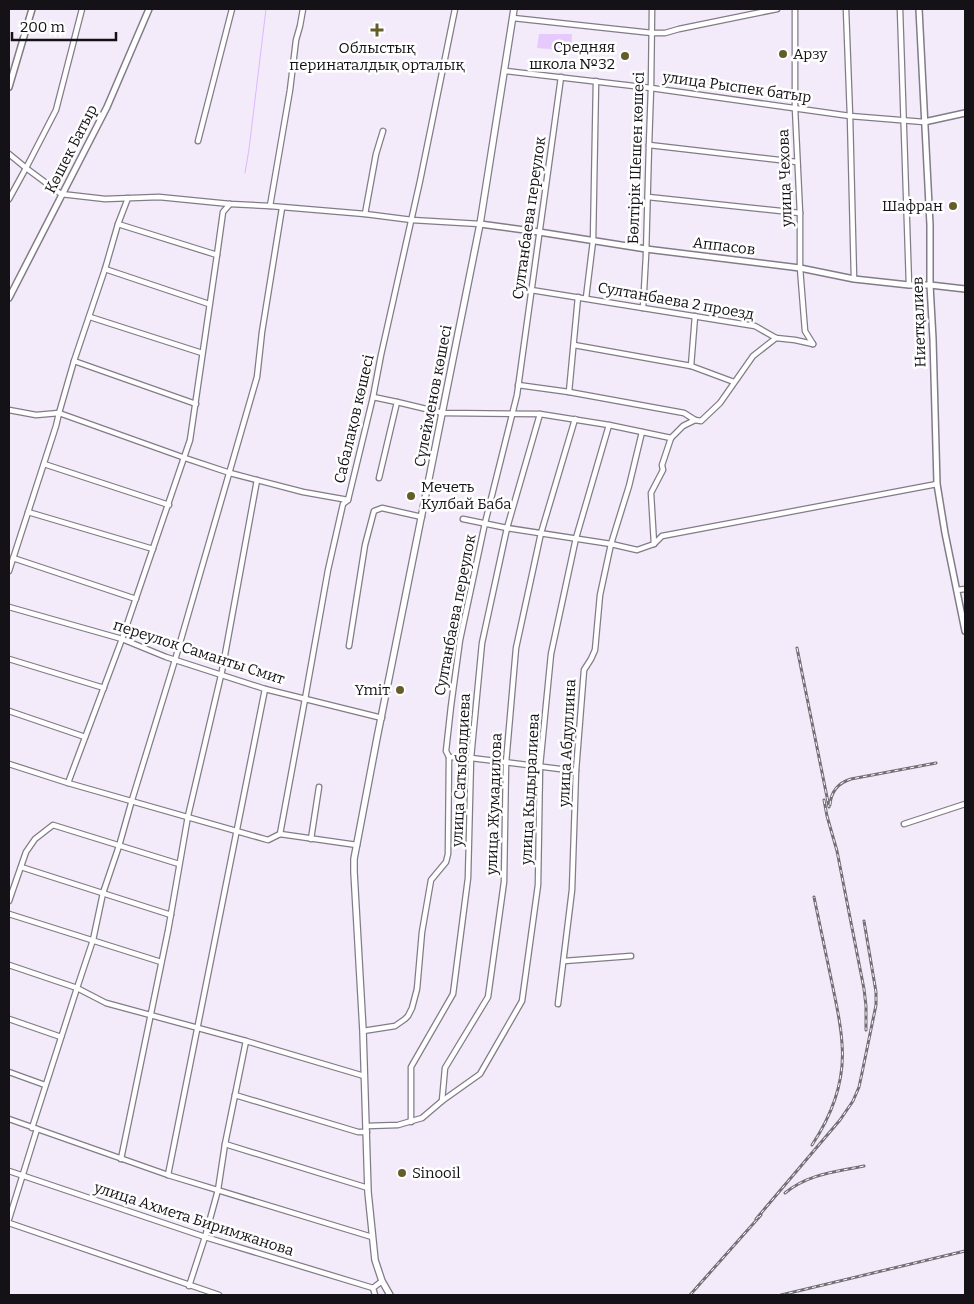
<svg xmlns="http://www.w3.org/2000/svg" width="974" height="1304" viewBox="0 0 974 1304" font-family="Bitter,serif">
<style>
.garden{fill:#e7cafd}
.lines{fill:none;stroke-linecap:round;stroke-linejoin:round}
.stream{stroke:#e0b7fe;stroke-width:1}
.minor-casing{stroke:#827b88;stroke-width:7}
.tertiary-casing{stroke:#827b88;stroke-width:8}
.secondary-casing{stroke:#827b88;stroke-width:8}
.minor{stroke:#fff;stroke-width:4.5}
.tertiary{stroke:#fff;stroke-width:5}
.secondary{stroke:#fff;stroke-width:5.5}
.rail-casing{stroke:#746f77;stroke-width:3}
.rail{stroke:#fff;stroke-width:1;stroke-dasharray:4;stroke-linecap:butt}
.poi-dot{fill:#655d29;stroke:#fff;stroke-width:2}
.labels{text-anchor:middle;stroke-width:5;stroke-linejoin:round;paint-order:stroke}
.poi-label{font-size:15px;fill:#141216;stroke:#fff;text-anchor:end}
.street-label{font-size:15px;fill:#141216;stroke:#fff}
</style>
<rect width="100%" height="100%" fill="#f3ebf9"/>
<path class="garden" d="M539 34H572L571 51 537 48Z"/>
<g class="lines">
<path class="stream" d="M245 173 249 149 266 9"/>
<g class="minor-casing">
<g id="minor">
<path d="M303 9 300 26 296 40 290 90 270 206 365 214 412 220 480 224"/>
<path d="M795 9V108L800 213V268L805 331 813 344"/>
<path d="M846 9 850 116 854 279"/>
<path d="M900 9 909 285"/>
<path d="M513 18 652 33H665L679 29 777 9"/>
<path d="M505 71 651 88 850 116 924 122"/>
<path d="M198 141 232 9"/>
<path d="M649 145 797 162"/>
<path d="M9 154 26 168 61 194 105 199 159 197 230 204 270 206"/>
<path d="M648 197 800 213"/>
<path d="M9 199 26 168 56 110 82 9"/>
<path d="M365 214 376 154 383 131"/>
<path d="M118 224 128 198"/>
<path d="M217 255 223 212 230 204"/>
<path d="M105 269 209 304"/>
<path d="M531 290 755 326 776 338 795 340 813 344"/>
<path d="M586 298 593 241 596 81"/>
<path d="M643 308 646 255 649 145 651 88 652 9"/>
<path d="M90 317 202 353"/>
<path d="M574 345 691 366 734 382"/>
<path d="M74 361 196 404"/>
<path d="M691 366 695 316"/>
<path d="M518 385 569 392 684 413 695 420"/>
<path d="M569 392 578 297"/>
<path d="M373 397 397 402 379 478"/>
<path d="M397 402 443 413 540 414 609 425 671 438"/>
<path d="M9 410 36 415 59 413 185 458 230 473 303 492 348 500"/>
<path d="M44 464 169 505"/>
<path d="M28 512 153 549"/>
<path d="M463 519 507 528 611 544 637 550 654 544 662 536 937 484"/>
<path d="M654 544 651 493 663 470 662 465 671 438 683 426 695 420 701 421 720 403 753 356 776 338"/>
<path d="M13 558 136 599"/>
<path d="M9 571 56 426 59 413 74 361 105 269 118 224 217 255 190 440 122 639 68 783"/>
<path d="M957 590 965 589"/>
<path d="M9 607 122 639 166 657 265 689 382 718"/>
<path d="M349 646 365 545 374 511 382 508 422 517"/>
<path d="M9 659 104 688"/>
<path d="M9 711 85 737"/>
<path d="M449 757 471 758 576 771"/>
<path d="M9 764 68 783 268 840 280 834 357 845"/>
<path d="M904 824 965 804"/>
<path d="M280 834 305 699 328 570 343 504 348 500 373 397 381 355 420 181 455 9"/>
<path d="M311 839 319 787"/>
<path d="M21 867 171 915"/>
<path d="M9 901 26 852 35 839 53 825 179 864"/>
<path d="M9 914 161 962"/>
<path d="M564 961 631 956"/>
<path d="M9 965 77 988 106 1003 246 1041 235 1095"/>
<path d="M558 1004 572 890 576 771 584 670 591 659 595 650 600 595 611 544 629 486 642 432"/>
<path d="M9 1019 61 1037"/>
<path d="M363 1031 395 1026 405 1019 408 1016 412 1008 417 989 422 932 431 880 446 862 448 854 449 757 446 751 451 706 460 640 485 523 517 395 561 77"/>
<path d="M246 1041 364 1076"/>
<path d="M9 1072 45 1085"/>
<path d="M442 1101 480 1074 522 1001 538 885 540 766 551 654 576 538 609 425"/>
<path d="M9 1119 168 1175 372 1237"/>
<path d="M411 1122V1067L453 994 468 878 471 758 482 643 507 528 540 414"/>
<path d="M367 1126 398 1125 422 1118 442 1101 445 1068 488 997 504 882 506 763 516 648 541 533 575 419"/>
<path d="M32 1128 77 988 93 940 103 893 119 846 132 800 175 660 257 377 262 332 282 208"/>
<path d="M225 1144 368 1188"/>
<path d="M121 1159 168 931 188 816 222 671 257 480"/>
<path d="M9 1171 205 1237 373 1288"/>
<path d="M168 1175 265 689"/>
<path d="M9 1219 37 1129"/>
<path d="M9 1223 219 1295"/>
<path d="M189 1286 205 1237 218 1190 225 1144 235 1095 358 1132H367"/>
<path d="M375 1295 373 1288 382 1281"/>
</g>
</g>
<g class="tertiary-casing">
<g id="tertiary">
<path d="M919 9 930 225V285L933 339 937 484 945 533 965 631"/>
<path d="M9 87 32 9"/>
<path d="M924 122 965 113"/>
<path d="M480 224 539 232 646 249 800 268 854 279 909 285H930L965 289"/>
<path d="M9 298 107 107 149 9"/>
</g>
</g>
<g class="secondary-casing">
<path id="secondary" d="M390 1295 382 1281 375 1260 368 1192 363 1031 354 872V859L377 738 480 224 514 9"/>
</g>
<use href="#minor" class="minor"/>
<use href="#tertiary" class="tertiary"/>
<use href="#secondary" class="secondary"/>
<g class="rail-casing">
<g id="rail">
<path d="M797 648 829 807"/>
<path d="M824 800 827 816 837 851 864 989 866 1006V1030"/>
<path d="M830 805C831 791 838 783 851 779L936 763"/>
<path d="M812 1145C832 1115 845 1080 842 1044 841 1023 836 1003 832 983 826 954 820 925 814 897"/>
<path d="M785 1193C808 1174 835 1172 864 1166"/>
<path d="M756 1219 840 1120 853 1101 859 1087 862 1073 876 1005V992L864 921"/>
<path d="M690 1295 761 1215"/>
<path d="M781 1295 965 1251"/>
</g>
</g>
<use href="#rail" class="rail"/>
</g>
<g class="poi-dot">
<path d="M374.5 22.5h5v5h5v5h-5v5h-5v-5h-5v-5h5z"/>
<circle cx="783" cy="54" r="5"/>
<circle cx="625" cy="56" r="5"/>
<circle cx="953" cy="206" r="5"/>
<circle cx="411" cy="496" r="5"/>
<circle cx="400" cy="690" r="5"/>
<circle cx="402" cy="1173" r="5"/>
</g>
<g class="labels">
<g class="poi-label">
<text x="615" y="52">Средняя<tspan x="615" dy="17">школа №32</tspan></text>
<text x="377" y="53" text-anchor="middle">Облыстық<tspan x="377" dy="17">перинаталдық орталық</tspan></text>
<text x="793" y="59" text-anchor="start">Арзу</text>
<text x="943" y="211">Шафран</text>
<text x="421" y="492" text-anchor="start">Мечеть<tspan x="421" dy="17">Кулбай Баба</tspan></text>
<text x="390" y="695">Ymiт</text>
<text x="412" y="1178" text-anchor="start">Sinooil</text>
</g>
<g class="street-label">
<text transform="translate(737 87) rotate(8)" y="5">улица Рыспек батыр</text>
<text transform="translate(71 149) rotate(-63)" y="5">Көшек Батыр</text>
<text transform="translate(636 158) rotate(-88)" y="5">Бөлтірік Шешен көшесі</text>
<text transform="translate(785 178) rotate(-92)" y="5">улица Чехова</text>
<text transform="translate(529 218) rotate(-82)" y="5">Султанбаева переулок</text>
<text transform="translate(724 246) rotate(7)" y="5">Аппасов</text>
<text transform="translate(676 301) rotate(10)" y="5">Султанбаева 2 проезд</text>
<text transform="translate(919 322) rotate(-92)" y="5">Ниетқалиев</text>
<text transform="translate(433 396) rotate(-79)" y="5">Сүлейменов көшесі</text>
<text transform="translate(354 419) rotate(-77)" y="5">Сабалақов көшесі</text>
<text transform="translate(455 615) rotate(-79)" y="5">Султанбаева переулок</text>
<text transform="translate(199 652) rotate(18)" y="5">переулок Саманты Смит</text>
<text transform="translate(567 743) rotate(-87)" y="5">улица Абдуллина</text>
<text transform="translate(461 770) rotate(-87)" y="5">улица Сатыбалдиева</text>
<text transform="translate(530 789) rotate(-87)" y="5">улица Кыдыралиева</text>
<text transform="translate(494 804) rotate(-88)" y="5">улица Жумадилова</text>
<text transform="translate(194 1219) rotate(18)" y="5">улица Ахмета Биримжанова</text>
</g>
</g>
<rect width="974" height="1304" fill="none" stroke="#141216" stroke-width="20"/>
<path d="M12 32v8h104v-8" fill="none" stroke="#141216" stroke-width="2.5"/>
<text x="20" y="32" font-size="15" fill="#141216" stroke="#ffffff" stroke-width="4" paint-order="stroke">200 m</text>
</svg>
